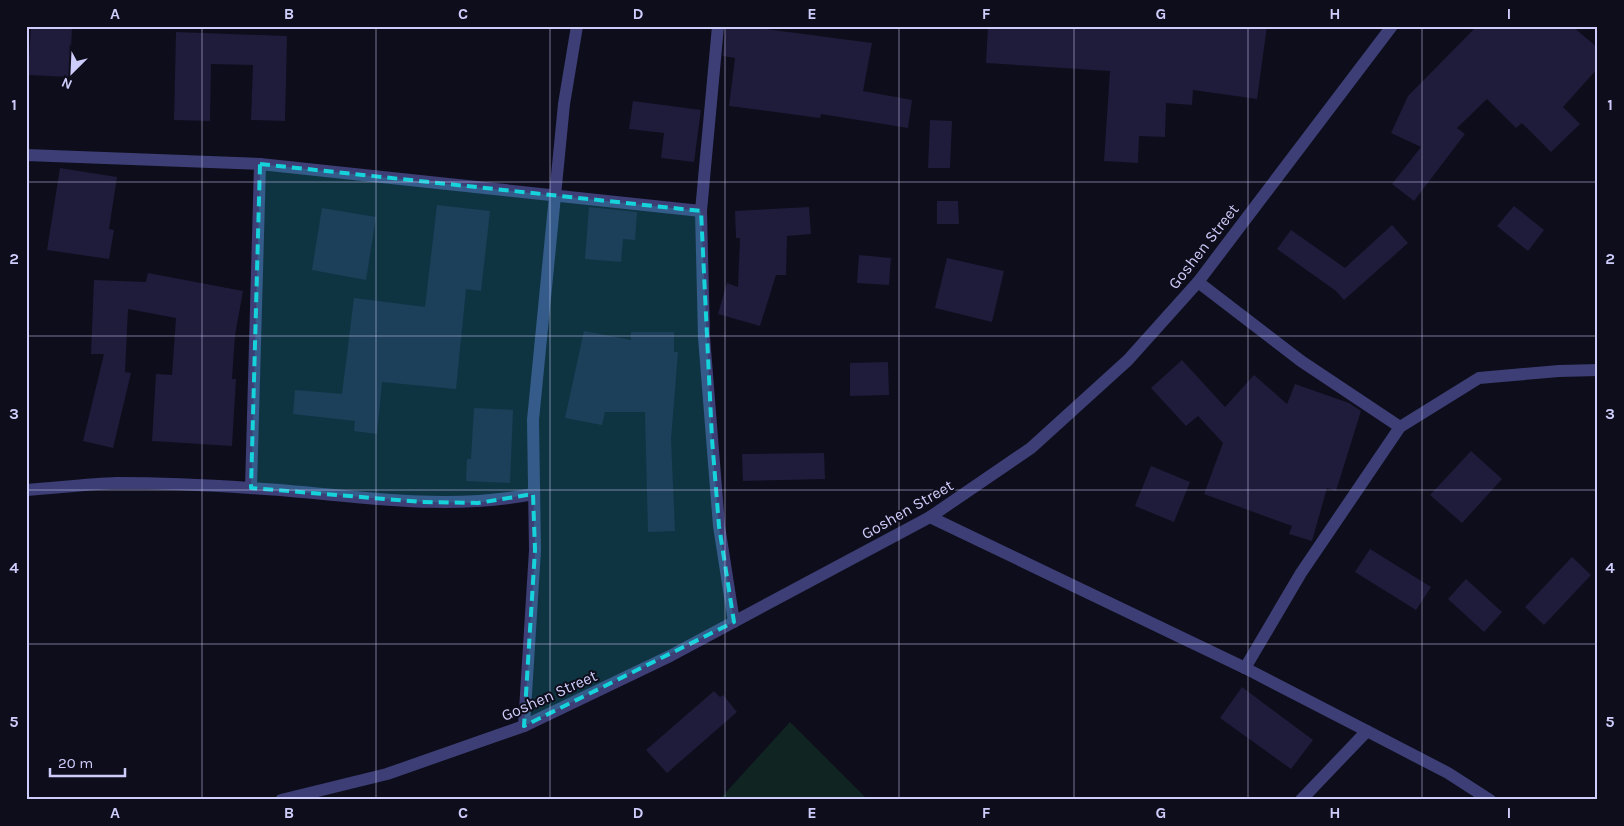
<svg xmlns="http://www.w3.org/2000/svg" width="1624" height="826" viewBox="0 0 1624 826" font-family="Karla,sans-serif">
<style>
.green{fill:#102422}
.building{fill:#1f1b3a}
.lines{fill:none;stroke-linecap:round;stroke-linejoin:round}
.street{stroke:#3c3e75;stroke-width:12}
.marked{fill:#16d3db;fill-opacity:0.2;stroke:#16d3db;stroke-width:4;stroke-dasharray:10 6;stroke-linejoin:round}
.grid{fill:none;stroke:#ceccfa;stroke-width:1;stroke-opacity:0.55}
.labels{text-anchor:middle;stroke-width:4;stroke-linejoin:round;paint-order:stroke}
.street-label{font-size:16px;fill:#ceccfa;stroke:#0e0d1b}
.neatline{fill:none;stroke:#ceccfa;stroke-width:2}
.grid-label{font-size:16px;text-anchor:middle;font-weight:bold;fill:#ceccfa}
</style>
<rect width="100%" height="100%" fill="#0e0d1b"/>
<path class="green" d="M790 722 868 800H719Z"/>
<g class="building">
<path d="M31 26H72L70 77 28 75Z"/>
<path d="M726 26H744L872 43 863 91 912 100 908 128 821 114 820 118 729 106 735 58 723 56Z"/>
<path d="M988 26H1267L1257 99 1193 90 1192 105 1166 103 1165 137 1139 136 1138 163 1104 161 1110 71 986 63Z"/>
<path d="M1477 26H1572L1598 48V68L1563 107 1580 124 1551 152 1522 123 1516 128 1487 99 1457 128 1465 134 1414 201 1392 184 1421 147 1391 133 1408 96Z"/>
<path d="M176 32 287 36 285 121 251 120 253 65 211 64 210 121 174 120Z"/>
<path d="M633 101 701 110 694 162 661 158 664 133 629 129Z"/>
<path d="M930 120 952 121 950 168H928Z"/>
<path d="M60 168 117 177 109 229 114 230 109 259 47 250Z"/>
<path d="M937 201H958L959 224H937Z"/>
<path d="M437 205 490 211 481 291 466 289 456 389 382 382 377 434 354 431 355 421 293 414 295 390 342 394 354 298 425 307Z"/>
<path d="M1514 206 1544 230 1528 251 1497 226Z"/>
<path d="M589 207 637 212 635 240 623 239 621 262 585 259Z"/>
<path d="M809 207 811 234 787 236 786 275H776L760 326 718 314 727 283 738 287 740 238H736L735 211Z"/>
<path d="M322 208 376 217 366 280 312 270Z"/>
<path d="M1392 225 1408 243 1344 300 1336 291 1277 249 1291 230 1345 268Z"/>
<path d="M859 255 891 258 889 285 857 283Z"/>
<path d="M947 258 1004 271 992 322 935 308Z"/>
<path d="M148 273 243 291 235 335 232 379H236L232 446 152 441 156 374 172 375 176 318 128 309 125 372 131 373 113 448 83 441 104 354H91L94 280 146 282Z"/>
<path d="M584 331 631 340V332H674V352H678L671 439 675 531 648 532 645 412H605L602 425 565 418Z"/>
<path d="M1182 360 1225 407 1254 375 1287 404 1295 384 1349 403 1361 411 1336 491 1327 488 1312 541 1289 534 1292 526 1204 494 1223 443 1198 416 1186 426 1151 388Z"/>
<path d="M888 362 889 395 850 396V363Z"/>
<path d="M474 408 513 410 510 483 466 481 467 459H471Z"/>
<path d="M1471 451 1502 479 1462 523 1430 495Z"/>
<path d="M824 453 825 479 743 481 742 454Z"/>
<path d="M1151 466 1190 482 1174 522 1135 506Z"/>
<path d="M1370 549 1431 587 1416 610 1355 572Z"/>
<path d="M1572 557 1591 575 1544 625 1525 607Z"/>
<path d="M1466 579 1502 612 1484 632 1448 599Z"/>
<path d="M1242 687 1313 740 1291 769 1220 718Z"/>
<path d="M714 691 720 697 723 695 737 712 667 773 646 750Z"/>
</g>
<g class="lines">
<g class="street">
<path d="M718 26 701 211 704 337 719 526 734 622"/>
<path d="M26 155 260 164 701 211"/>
<path d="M1198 282 1301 361 1400 427 1301 573 1245 668"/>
<path d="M1400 427 1479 378 1559 371 1598 370"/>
<path d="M251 488 260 164"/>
<path d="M26 490C56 488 87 484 117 483 161 483 206 485 250 488 344 493 439 513 533 494"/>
<path d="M930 517 1245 668 1367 731"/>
<path d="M524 726 535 550 533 420 564 104 577 26"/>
<path d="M281 800 387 774 524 726 670 656 930 517 1031 448 1128 360 1198 282 1392 26"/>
<path d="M1301 800 1367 731 1448 773 1490 800"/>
</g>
</g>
<path class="marked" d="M260 164 701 211 712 439 719 526 734 622 524 726 535 550 533 494 478 503 422 502 251 488Z"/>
<path class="grid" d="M202 26V800M376 26V800M550 26V800M725 26V800M899 26V800M1074 26V800M1248 26V800M1422 26V800M26 182H1598M26 336H1598M26 490H1598M26 644H1598"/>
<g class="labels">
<g class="street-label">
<text transform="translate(1203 246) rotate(-52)" y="6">Goshen Street</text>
<text transform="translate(907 509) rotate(-30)" y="6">Goshen Street</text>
<text transform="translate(549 695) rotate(-24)" y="6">Goshen Street</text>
</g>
</g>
<rect width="1624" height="826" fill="none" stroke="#0e0d1b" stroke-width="55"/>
<g transform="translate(72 72) rotate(204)" stroke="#0e0d1b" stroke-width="4" paint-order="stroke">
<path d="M0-4L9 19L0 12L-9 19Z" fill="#ceccfa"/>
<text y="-8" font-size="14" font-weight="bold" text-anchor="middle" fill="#ceccfa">N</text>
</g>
<path d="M50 768v8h75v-8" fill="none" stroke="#ceccfa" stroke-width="2.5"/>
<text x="58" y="768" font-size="15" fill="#ceccfa" stroke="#0e0d1b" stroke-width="4" paint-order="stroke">20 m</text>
<rect x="28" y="28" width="1568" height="770" class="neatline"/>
<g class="grid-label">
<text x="115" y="19">A</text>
<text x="289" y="19">B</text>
<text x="463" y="19">C</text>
<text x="638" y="19">D</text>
<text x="812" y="19">E</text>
<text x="986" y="19">F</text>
<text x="1161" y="19">G</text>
<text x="1335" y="19">H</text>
<text x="1509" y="19">I</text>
<text x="14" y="110">1</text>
<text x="1610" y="110">1</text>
<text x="14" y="264">2</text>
<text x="1610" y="264">2</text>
<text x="14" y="419">3</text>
<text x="1610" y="419">3</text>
<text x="14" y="573">4</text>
<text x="1610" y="573">4</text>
<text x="14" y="727">5</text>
<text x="1610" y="727">5</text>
<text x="115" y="818">A</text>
<text x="289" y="818">B</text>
<text x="463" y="818">C</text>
<text x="638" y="818">D</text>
<text x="812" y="818">E</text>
<text x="986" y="818">F</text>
<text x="1161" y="818">G</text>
<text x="1335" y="818">H</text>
<text x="1509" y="818">I</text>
</g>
</svg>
